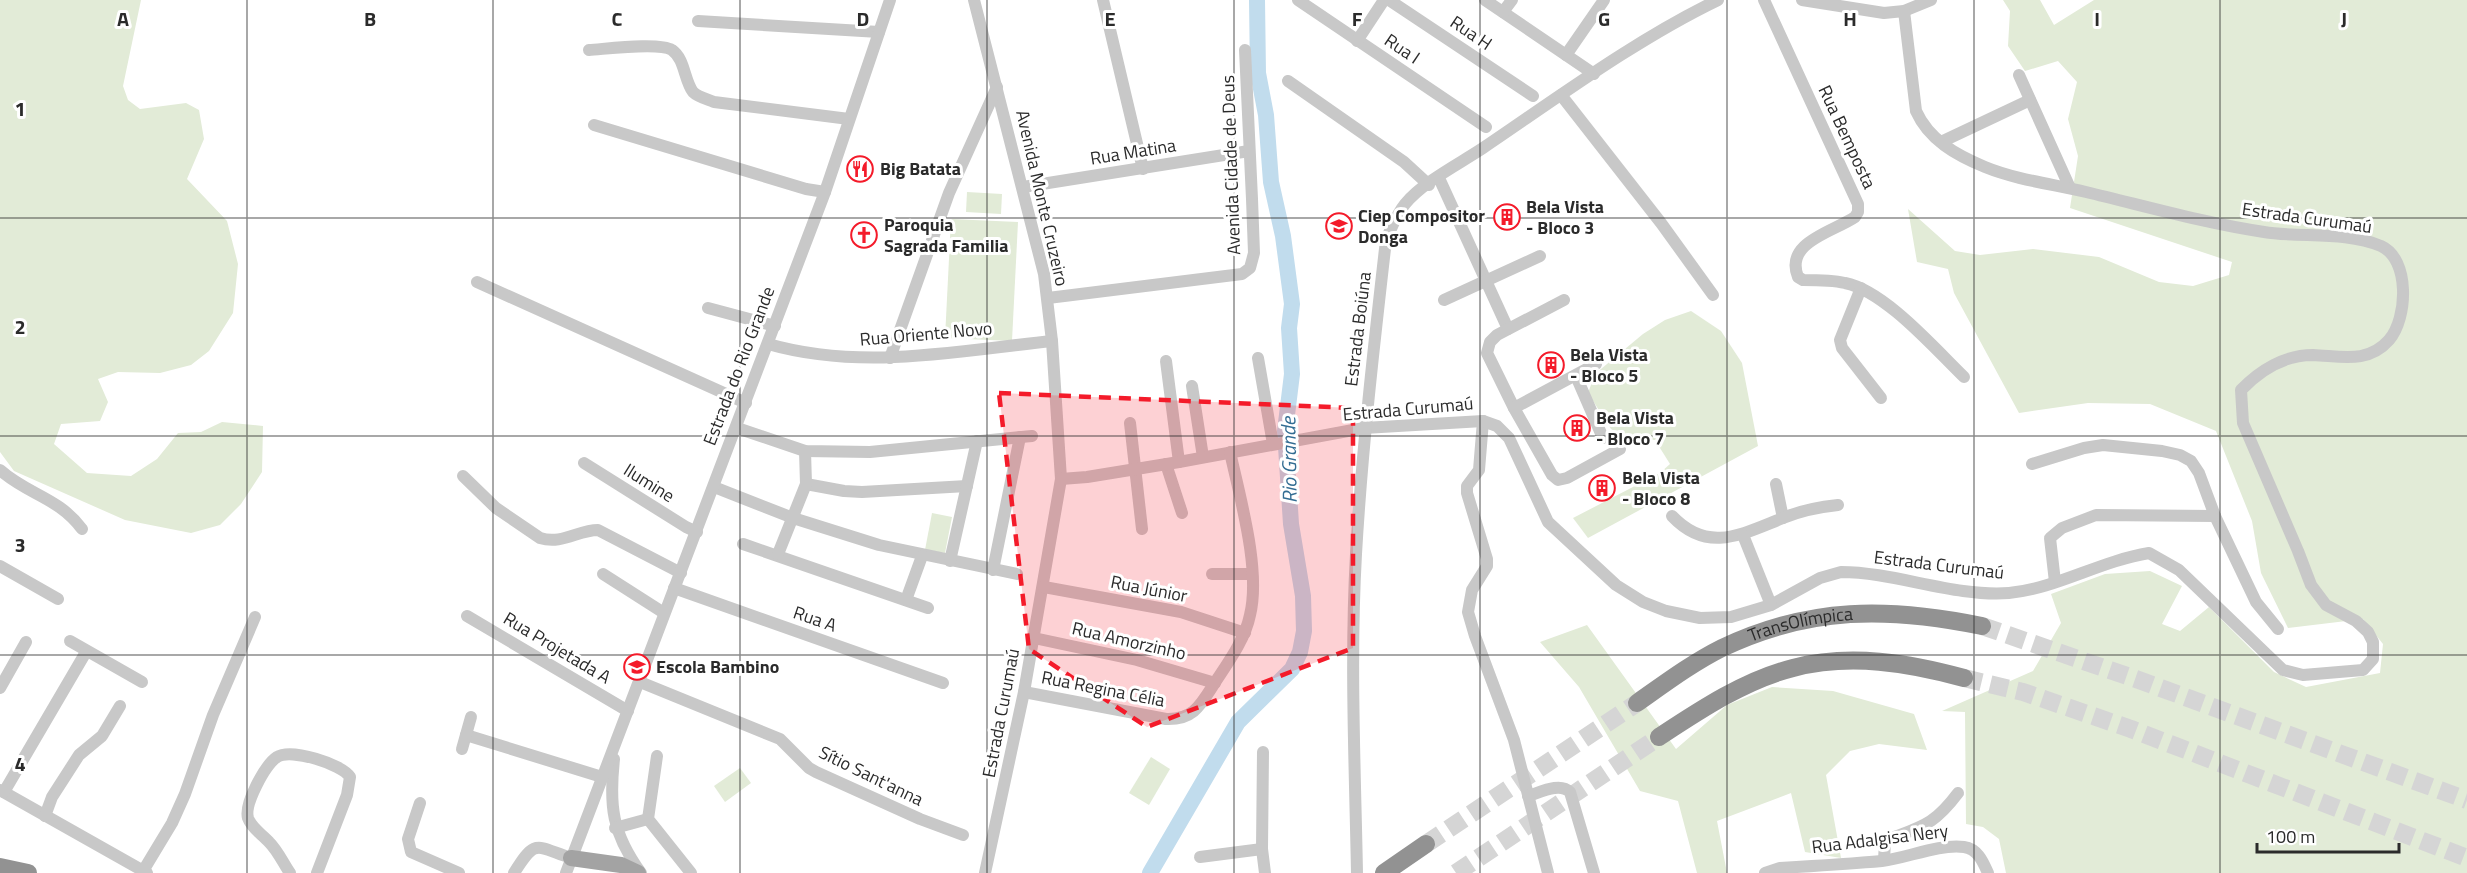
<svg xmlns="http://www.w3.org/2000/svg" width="2467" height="873" viewBox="0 0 2467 873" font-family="'Titillium Web',sans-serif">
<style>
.green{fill:#e2ebd7}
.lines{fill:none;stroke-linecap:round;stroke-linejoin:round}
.river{stroke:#c1dced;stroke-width:16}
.highway-tunnel{stroke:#d5d5d5;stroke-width:18;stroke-dasharray:18 9;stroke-linecap:butt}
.minor{stroke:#c8c8c8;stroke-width:12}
.major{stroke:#a3a3a3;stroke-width:16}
.highway{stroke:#929292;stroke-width:18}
.marked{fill:#f41b2a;fill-opacity:0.2;stroke:#f41b2a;stroke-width:4.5;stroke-dasharray:12 8;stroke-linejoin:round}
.grid{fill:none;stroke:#2b2b2b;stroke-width:1.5;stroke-opacity:0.55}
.labels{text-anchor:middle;stroke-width:6;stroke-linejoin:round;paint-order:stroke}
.street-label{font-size:18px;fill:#2b2b2b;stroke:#fff}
.poi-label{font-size:18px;font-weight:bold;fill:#2b2b2b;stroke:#fff;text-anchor:start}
.water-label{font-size:20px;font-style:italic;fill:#336d93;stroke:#fff}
.grid-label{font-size:20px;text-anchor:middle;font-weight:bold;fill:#2b2b2b;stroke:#fff;stroke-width:6;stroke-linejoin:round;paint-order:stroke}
</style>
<rect width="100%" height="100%" fill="#fff"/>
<g class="green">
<path d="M0 0H141L123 86 128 100 140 109 186 103 199 110 204 139 187 179 227 221 238 264 233 313 209 351 191 365 160 373 118 372 98 379 108 402 100 421 61 424 54 444 87 473 131 476 157 459 178 433 201 432 222 422 263 426 262 472 241 504 220 525 191 533 125 520 14 471 0 452Z"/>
<path d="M2003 0H2040L2054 25 2094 0H2467V873H2006L1999 839 1983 827 1966 824 1965 712 1942 711 2033 671 2061 623 2051 594 2105 574 2150 571 2182 586 2162 624 2180 631 2209 607 2274 672 2306 687 2380 673 2383 644 2363 619 2288 628 2261 573 2252 521 2216 431 2150 404 2088 403 2019 413 1954 293 1948 269 1917 262 1908 209 1955 251 1980 255 2033 249 2099 257 2159 282 2193 286 2229 275 2232 262 2070 208 2078 156 2068 119 2077 82 2058 61 2025 71 2008 46 2010 11Z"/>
<path d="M967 192 1002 194 1001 214 966 212Z"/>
<path d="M951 219 1018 222 1012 341 945 338Z"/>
<path d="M1691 311 1721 331 1742 363 1758 446 1588 538 1573 518 1660 473 1670 464 1655 440 1628 439 1611 429 1588 393 1595 374 1643 334 1665 320Z"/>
<path d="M932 513 952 517 945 553 925 550Z"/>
<path d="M1587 625 1676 749 1727 705 1772 687 1833 691 1914 714 1927 750 1879 744 1850 751 1826 775 1841 858 1805 852 1791 793 1717 821 1727 873H1697L1678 801 1640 791 1579 687 1540 642Z"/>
<path d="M1151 757 1170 769 1149 805 1129 793Z"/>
<path d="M740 768 751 783 725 802 714 786Z"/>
</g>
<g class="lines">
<path class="river" d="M1150 873 1238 722 1292 669 1300 652 1304 631 1303 596 1291 524 1285 431 1292 374 1289 328 1292 304 1283 236 1271 182 1266 115 1258 73 1257 0"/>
<g class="highway-tunnel">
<path d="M1982 626 2136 679 2467 800"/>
<path d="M1964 678 2023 692 2131 729 2467 858"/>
<path d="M1426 844 1637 703"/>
<path d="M1456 873 1659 737"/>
</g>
<g class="minor">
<path d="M974 0 1044 274 1052 341 1061 479 1024 692 985 873"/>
<path d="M1103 0 1143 169"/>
<path d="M1298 0 1486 127"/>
<path d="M1389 0 1533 96"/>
<path d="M1485 0 1594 74"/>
<path d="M1764 0 1858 204V212L1855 217C1833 232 1784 242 1798 277L1803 280C1817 280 1832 280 1845 283 1885 291 1935 349 1964 377"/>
<path d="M1802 0 1884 13 1904 11 1931 0"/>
<path d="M1503 12 1512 0"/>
<path d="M698 21 879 32"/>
<path d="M1357 41 1384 0"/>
<path d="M589 50C606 49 659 42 672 50 685 59 684 80 693 92 698 97 707 99 714 102L849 119"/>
<path d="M1566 55 1604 0"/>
<path d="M2019 75 2070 188"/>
<path d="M1288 81 1404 162 1429 185"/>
<path d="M1561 95 1661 223 1713 295"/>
<path d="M594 125 806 189 825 192"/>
<path d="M1941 142 2030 100"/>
<path d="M1439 178 1508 329"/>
<path d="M1023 187 1249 151"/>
<path d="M477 282 746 403"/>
<path d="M1861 288 1840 340 1842 348 1881 398"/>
<path d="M1048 298 1242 274 1250 268 1254 253 1252 199 1245 50"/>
<path d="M1444 300 1540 256"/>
<path d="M1564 300 1497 335 1490 342 1487 353 1514 408 1552 475 1558 480 1567 478 1620 449"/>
<path d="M708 308 775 326"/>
<path d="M768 344C863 371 956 351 1052 341"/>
<path d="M890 358 949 193 997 87"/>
<path d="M1258 358 1273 444"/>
<path d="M1166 361 1179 462"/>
<path d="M1576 376 1603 438"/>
<path d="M1192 386 1203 457"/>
<path d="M1514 408 1596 364"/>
<path d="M1483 421 1479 470 1467 486V493L1487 559V566L1472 590 1468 612 1475 636 1514 740 1548 873"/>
<path d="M1130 423 1142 529"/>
<path d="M737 428 805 451 870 452 1032 436"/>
<path d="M584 463 686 527 697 532"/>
<path d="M1166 464 1182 513"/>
<path d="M2032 464 2084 448 2103 445 2162 451 2180 455 2191 461 2199 473 2215 516 2256 602 2278 629"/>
<path d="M0 470C28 495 58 497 82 529"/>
<path d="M463 476 496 508 540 538C562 545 578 530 598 530L681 573"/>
<path d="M1061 479 1087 477 1179 462 1364 428 1483 421 1497 426 1509 438 1548 522 1616 585 1643 602 1666 611 1700 618 1731 617 1771 605 1820 578 1841 572C1895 572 1953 597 2009 593 2055 589 2100 561 2149 553L2179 570 2283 670 2303 675 2363 670 2373 659V642L2368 632 2356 621 2326 605 2311 585 2298 551 2243 423 2241 390C2260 370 2285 355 2313 355 2341 356 2368 364 2389 340 2408 318 2410 259 2381 246 2345 231 2301 238 2264 232 2204 223 2145 206 2086 192 2052 184 2017 180 1985 167 1956 155 1929 140 1916 111L1904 11"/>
<path d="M806 484 844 491 862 492 967 486"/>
<path d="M1776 484 1783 518"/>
<path d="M714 487 793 518 879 545 1017 574"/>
<path d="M1672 516C1708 554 1742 534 1783 518 1802 510 1819 507 1838 505"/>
<path d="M1743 535 1771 605"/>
<path d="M743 544 928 608"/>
<path d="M778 554 806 484 805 451"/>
<path d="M950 561 977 441"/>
<path d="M0 566 58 599"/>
<path d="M993 570 1020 437"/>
<path d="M603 574 664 613"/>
<path d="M1212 574H1251"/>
<path d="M2055 582 2050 538 2062 528 2096 515 2215 516"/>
<path d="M1044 587 1181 612 1245 633"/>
<path d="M674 588 943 683"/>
<path d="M906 600 922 556"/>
<path d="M467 616 628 711"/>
<path d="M1034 638 1137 660 1215 683"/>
<path d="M70 641 142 682"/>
<path d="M640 682 780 739 809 768 816 772 920 819 963 835"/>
<path d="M0 688 26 642"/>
<path d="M1024 692 1166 719C1193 720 1200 706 1214 684 1227 664 1245 640 1250 615 1261 570 1240 498 1230 452"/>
<path d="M466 735 602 777"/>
<path d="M462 749 471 717"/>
<path d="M1263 752 1262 849 1265 873"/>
<path d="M657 756 648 819 691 873"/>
<path d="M614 759C609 806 612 833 641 873"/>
<path d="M0 790 147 873"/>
<path d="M4 792 86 652"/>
<path d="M1528 796C1541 792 1560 782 1570 792L1594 873"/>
<path d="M420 803 408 839 411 852 459 873"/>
<path d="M45 816 52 797 79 755 102 736 120 706"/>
<path d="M615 828 648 819"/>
<path d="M1200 857 1262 849"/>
<path d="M1884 860 1885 842 1887 840C1923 826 1934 825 1958 793"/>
<path d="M143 871 172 823 185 794 213 715 255 617"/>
<path d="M290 873C283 863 278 851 269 842 262 834 252 829 248 818 244 804 265 765 277 757 291 748 342 764 350 777L347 795 317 873"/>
<path d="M514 873C536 838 535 846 571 858"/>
<path d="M566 873 825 192 890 0"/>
<path d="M1357 873C1355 767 1350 660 1356 554 1362 449 1374 345 1386 240 1392 227 1396 215 1405 204 1423 182 1459 164 1483 148 1557 98 1637 39 1718 0"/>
<path d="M1765 873 1780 868C1814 866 1848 864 1882 861 1908 858 1937 844 1964 847 1978 849 1983 862 1988 873"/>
</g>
<path class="major" d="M571 858 621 865 638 873"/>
<g class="highway">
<path id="s1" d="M1637 703C1664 684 1692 663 1722 648 1810 606 1889 607 1982 626"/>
<path d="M1659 737C1700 710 1745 680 1793 668 1850 653 1909 663 1964 678"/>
<path d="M0 867 28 873"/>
<path d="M1384 873 1426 844"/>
</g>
</g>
<path class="marked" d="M999 393 1353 408V648L1147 727 1029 649Z"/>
<path class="grid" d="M247 0V873M493 0V873M740 0V873M987 0V873M1234 0V873M1480 0V873M1727 0V873M1974 0V873M2220 0V873M0 218H2467M0 436H2467M0 655H2467"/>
<defs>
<g id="restaurant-ring" transform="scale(1.35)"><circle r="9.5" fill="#fff" stroke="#f41b2a" stroke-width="1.5"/><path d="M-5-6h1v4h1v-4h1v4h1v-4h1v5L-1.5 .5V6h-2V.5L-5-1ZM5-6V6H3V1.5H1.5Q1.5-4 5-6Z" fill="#f41b2a"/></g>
<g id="building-ring" transform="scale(1.35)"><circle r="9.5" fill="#fff" stroke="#f41b2a" stroke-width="1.5"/><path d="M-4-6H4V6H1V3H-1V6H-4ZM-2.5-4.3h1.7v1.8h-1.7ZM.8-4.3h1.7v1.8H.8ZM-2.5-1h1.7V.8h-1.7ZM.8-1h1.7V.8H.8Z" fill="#f41b2a"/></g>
<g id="school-ring" transform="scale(1.35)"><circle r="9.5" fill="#fff" stroke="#f41b2a" stroke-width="1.5"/><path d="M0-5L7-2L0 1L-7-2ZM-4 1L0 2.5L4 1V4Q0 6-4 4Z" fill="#f41b2a"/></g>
<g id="church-ring" transform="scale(1.35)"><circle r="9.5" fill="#fff" stroke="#f41b2a" stroke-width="1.5"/><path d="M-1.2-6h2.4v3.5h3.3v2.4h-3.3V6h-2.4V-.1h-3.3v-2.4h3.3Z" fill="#f41b2a"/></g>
</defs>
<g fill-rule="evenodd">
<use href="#restaurant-ring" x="860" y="169"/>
<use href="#building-ring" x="1507" y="217"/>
<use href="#school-ring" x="1339" y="226"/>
<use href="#church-ring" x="864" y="235"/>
<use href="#building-ring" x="1551" y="365"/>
<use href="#building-ring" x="1577" y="428"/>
<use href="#building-ring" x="1602" y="488"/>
<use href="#school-ring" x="637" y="667"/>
</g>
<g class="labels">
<g class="street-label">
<text transform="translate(1471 33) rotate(34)" y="6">Rua H</text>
<text transform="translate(1402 49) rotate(34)" y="6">Rua I</text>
<text transform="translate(1847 137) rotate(65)" y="6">Rua Bemposta</text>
<text transform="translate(1133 152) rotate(-9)" y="6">Rua Matina</text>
<text transform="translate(1231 165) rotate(-92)" y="6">Avenida Cidade de Deus</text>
<text transform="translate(1042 198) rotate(77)" y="6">Avenida Monte Cruzeiro</text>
<text transform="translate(2307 218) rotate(8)" y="6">Estrada Curumaú</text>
<text transform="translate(1358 329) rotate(-83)" y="6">Estrada Boiúna</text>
<text transform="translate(926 334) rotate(-5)" y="6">Rua Oriente Novo</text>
<text transform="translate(739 366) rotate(-69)" y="6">Estrada do Rio Grande</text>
<text transform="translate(1408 409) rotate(-5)" y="6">Estrada Curumaú</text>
<text transform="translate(649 483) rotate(32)" y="6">Ilumine</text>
<text transform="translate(1939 565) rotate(7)" y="6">Estrada Curumaú</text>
<text transform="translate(1149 589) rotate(11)" y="6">Rua Júnior</text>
<text transform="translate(815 619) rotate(19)" y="6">Rua A</text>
<text dy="6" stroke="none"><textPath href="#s1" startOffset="184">TransOlímpica</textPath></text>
<text transform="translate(1129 641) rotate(13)" y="6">Rua Amorzinho</text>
<text transform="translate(557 648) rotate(31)" y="6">Rua Projetada A</text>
<text transform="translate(1103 689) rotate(11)" y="6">Rua Regina Célia</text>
<text transform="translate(1001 713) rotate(-79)" y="6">Estrada Curumaú</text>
<text transform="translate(871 776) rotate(26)" y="6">Sítio Sant'anna</text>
<text transform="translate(1880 839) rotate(-7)" y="6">Rua Adalgisa Nery</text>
</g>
<g class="poi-label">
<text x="880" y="175">Big Batata</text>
<text x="1526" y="213">Bela Vista<tspan x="1526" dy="21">- Bloco 3</tspan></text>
<text x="1358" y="222">Ciep Compositor<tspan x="1358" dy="21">Donga</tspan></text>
<text x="884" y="231">Paroquia<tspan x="884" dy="21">Sagrada Familia</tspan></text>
<text x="1570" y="361">Bela Vista<tspan x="1570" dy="21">- Bloco 5</tspan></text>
<text x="1596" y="424">Bela Vista<tspan x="1596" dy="21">- Bloco 7</tspan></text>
<text x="1622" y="484">Bela Vista<tspan x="1622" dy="21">- Bloco 8</tspan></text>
<text x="656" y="673">Escola Bambino</text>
</g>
<g class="water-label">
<text transform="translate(1289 460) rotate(-91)" y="7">Rio Grande</text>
</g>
</g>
<g class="grid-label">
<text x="123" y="26">A</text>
<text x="370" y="26">B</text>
<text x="617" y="26">C</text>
<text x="863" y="26">D</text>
<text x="1110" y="26">E</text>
<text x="1357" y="26">F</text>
<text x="1604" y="26">G</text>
<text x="1850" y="26">H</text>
<text x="2097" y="26">I</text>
<text x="2344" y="26">J</text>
<text x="20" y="116">1</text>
<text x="20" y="334">2</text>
<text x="20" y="552">3</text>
<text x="20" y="771">4</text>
</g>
<path d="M2257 843v9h142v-9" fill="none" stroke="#2b2b2b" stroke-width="3"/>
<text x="2266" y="843" font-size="18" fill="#2b2b2b" stroke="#ffffff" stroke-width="4.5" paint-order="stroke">100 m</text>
</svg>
